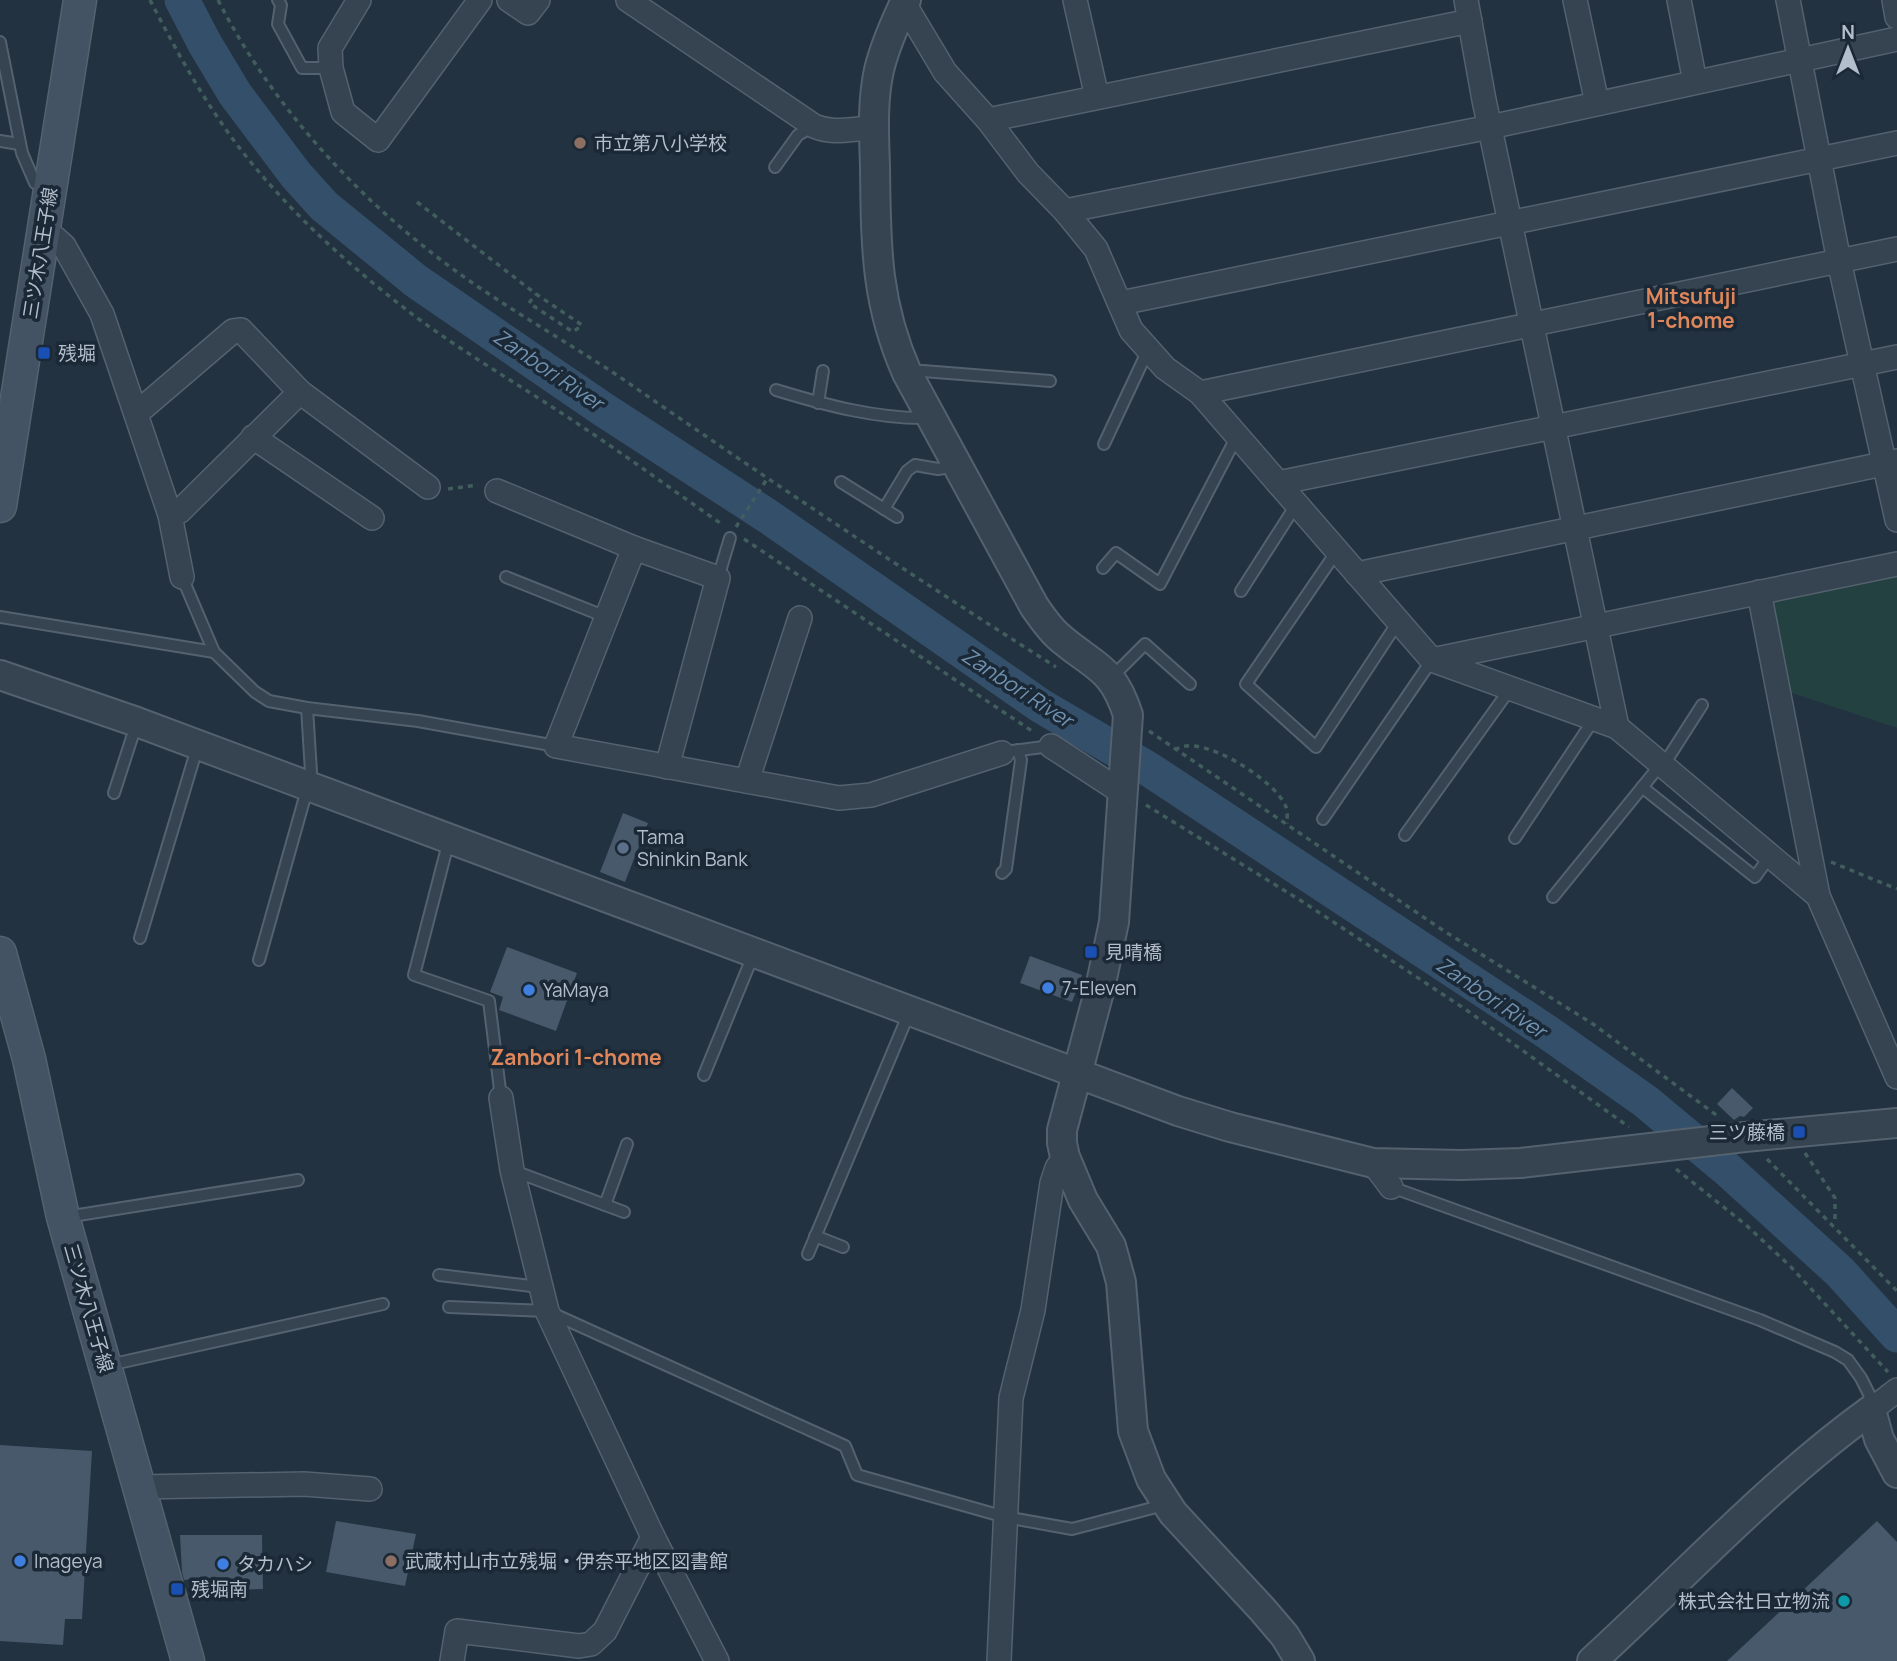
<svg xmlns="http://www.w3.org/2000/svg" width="1897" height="1661" viewBox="0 0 1897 1661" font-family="Manrope,'Noto Sans JP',sans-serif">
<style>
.green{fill:#244141}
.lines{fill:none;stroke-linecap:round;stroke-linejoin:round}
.river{stroke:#344f69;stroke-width:35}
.building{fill:#47596a}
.service-casing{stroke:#54616e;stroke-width:14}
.minor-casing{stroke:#54616e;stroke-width:26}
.tertiary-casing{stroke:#54616e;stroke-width:32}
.secondary-casing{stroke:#54616e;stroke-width:35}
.path{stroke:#425d5d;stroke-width:3.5;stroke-dasharray:5 5;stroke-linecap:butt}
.service{stroke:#364350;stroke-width:10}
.minor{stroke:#364350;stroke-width:23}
.tertiary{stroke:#364350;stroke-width:28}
.secondary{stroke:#445363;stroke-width:32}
.education-dot{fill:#8d6e63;stroke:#1b2835;stroke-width:2.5}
.transit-dot{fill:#1a4fb4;stroke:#1b2835;stroke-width:2.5}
.service-dot{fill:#5c6f8a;stroke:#1b2835;stroke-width:2.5}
.shop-dot{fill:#3f7fe0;stroke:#1b2835;stroke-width:2.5}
.culture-dot{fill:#0f9aa8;stroke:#1b2835;stroke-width:2.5}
.labels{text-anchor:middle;stroke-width:7;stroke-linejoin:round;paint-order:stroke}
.poi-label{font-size:19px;fill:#b2becb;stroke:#1b2835;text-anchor:start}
.street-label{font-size:19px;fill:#b2becb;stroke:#1b2835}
.neighbourhood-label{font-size:21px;font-weight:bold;fill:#df865a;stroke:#1b2835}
.water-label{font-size:21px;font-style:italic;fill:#7092b1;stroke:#1b2835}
</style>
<rect width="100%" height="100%" fill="#223240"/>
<path class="green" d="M1897 568V728L1783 690 1763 594Z"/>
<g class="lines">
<path class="river" d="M182 0 205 44 235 94 296 175 324 206 416 281 601 408 769 517 1041 706 1147 768 1550 1034 1645 1101 1728 1170 1840 1272 1897 1335"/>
</g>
<g class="building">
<path d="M623 813 648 823 625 882 600 872Z"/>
<path d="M507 947 577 973 556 1031 499 1010 503 997 490 992Z"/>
<path d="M1030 956 1082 975 1072 1002 1020 983Z"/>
<path d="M1732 1088 1753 1108 1744 1117 1740 1116 1734 1120 1717 1104Z"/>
<path d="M0 1445 92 1451 82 1619H65L63 1645 0 1641Z"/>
<path d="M336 1521 416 1534 405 1586 326 1572Z"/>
<path d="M1877 1521 1897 1542V1661H1727Z"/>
<path d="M180 1535H262L263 1589 193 1591V1579L184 1580 182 1572Z"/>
</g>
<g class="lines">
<g class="service-casing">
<g id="service">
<path d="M278 0 281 5 278 24 302 68H331"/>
<path d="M0 42 22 153 35 183 46 188"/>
<path d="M0 141 19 144"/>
<path d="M775 167 798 135 814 126"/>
<path d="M909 372 923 371 1050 381"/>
<path d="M776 390C825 405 877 419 928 418"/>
<path d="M818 403 823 371"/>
<path d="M1104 444 1148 350"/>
<path d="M841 482 897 517"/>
<path d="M884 509 907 471 915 465 938 469 955 466"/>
<path d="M1337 551 1246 684 1316 747 1398 622"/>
<path d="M1103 568 1116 553 1160 584 1237 436"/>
<path d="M182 577 214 652 255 692 269 701 307 708 418 721 556 746"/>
<path d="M506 577 606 617"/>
<path d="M718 578 730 538"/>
<path d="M1241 591 1296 505"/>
<path d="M0 617 214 652"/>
<path d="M1111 678 1145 644 1190 684"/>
<path d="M1012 751 1051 746"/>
<path d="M1663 766 1702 705"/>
<path d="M1642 787 1755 877 1770 856"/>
<path d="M114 793 137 722"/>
<path d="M1323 819 1432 660"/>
<path d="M1405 835 1510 689"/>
<path d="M1515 838 1594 719"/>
<path d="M449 840 414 975 489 1001 501 1098"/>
<path d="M1002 873 1006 869 1021 760 1018 750"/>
<path d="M1553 897 1661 764"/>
<path d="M140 938 198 745"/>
<path d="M259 960 308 786 311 772 307 708"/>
<path d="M704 1075 754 953"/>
<path d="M514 1171 624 1212"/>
<path d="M1391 1187 1760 1320 1835 1352 1848 1360 1861 1378 1869 1394 1871 1407"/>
<path d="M605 1205 627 1144"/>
<path d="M66 1217 298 1180"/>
<path d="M815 1236 843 1247"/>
<path d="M808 1254 909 1013"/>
<path d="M439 1275 540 1287"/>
<path d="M449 1307 547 1311 845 1446 857 1475 1005 1517 1072 1529 1164 1505"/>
<path d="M109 1365 383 1304"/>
</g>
</g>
<g class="minor-casing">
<g id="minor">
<path d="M359 0 330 48 331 68 343 112 378 140 480 0"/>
<path d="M509 0 528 13 538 0"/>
<path d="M628 0 814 126C835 135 852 128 874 128"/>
<path d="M902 0 945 72 988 120 1028 173 1065 211 1096 249 1131 330 1165 368 1200 393 1432 660 1617 727 1818 896"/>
<path d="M1075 0 1097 97"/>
<path d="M1466 0 1484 100 1617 727"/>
<path d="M1575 0 1597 103"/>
<path d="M1679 0 1695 82"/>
<path d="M1788 0 1839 261 1897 520"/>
<path d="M1894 0 1897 17"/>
<path d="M988 120 1470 21"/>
<path d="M1065 211 1490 127 1897 39"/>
<path d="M43 235 55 238 64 246 102 314 170 515 182 577"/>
<path d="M1121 303 1897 143"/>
<path d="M300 392 428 487"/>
<path d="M1200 393 1897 249"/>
<path d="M135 409 144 407 233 331 241 330 300 392 180 511 170 515"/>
<path d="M253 437 372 518"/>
<path d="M1278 483 1897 357"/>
<path d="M497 491 634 548 718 578 667 767"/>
<path d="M634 548 556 746 839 798 871 795 1002 753"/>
<path d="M1357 574 1897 461"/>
<path d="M1759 592 1818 896 1897 1077"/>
<path d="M1432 660 1897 564"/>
<path d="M1051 746 1123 793"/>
<path d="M747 781 800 618"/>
<path d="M501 1098 512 1170 547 1311 653 1537 717 1661"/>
<path d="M1373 1163 1391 1187"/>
<path d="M1871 1410 1897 1390"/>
<path d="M139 1487 304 1484 370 1489"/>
<path d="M452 1661 457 1631 579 1646 591 1644 605 1631 653 1537"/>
<path d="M999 1661 1011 1398 1033 1310 1052 1183 1057 1168 1065 1157"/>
</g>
</g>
<g class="tertiary-casing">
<g id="tertiary">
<path d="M906 0C895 23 885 45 879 70 872 102 874 134 875 167 876 243 875 301 907 373L1034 606C1041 616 1048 627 1058 636 1093 667 1112 665 1128 715L1114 922 1100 988 1062 1130V1143L1065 1157 1083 1200 1111 1246 1121 1282 1133 1431 1151 1479 1173 1513 1262 1609 1285 1636 1300 1661"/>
<path d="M0 675 137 722 1178 1111 1230 1127 1373 1163 1461 1165 1521 1163 1745 1137 1897 1123"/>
<path d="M1592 1661C1684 1577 1770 1483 1871 1410L1879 1439 1897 1473"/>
</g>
</g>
<g class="secondary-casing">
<g id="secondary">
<path d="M0 506 80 0"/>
<path d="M0 953 29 1059 63 1217 188 1661"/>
</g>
</g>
<g class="path">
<path d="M150 0C180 58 212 116 254 166 301 223 358 273 416 317 467 355 523 387 575 422 625 455 674 491 723 525"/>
<path d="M218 0C277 115 369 211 474 284 525 319 579 349 630 384 770 481 912 576 1056 667"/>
<path d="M417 202 536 294 582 325 573 332 529 303 536 294"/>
<path d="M448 489 478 485"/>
<path d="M736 527 767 479"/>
<path d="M744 539 1035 733"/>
<path d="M1149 731 1444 931 1593 1024 1719 1117"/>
<path d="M1175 750C1199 731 1277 781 1286 807 1288 811 1287 819 1287 824"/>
<path d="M1146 805 1303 902 1465 1009 1629 1127"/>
<path d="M1831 862 1897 889"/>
<path d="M1805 1153 1835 1198V1224"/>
<path d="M1767 1159 1897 1291"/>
<path d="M1676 1169 1746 1225 1790 1266 1888 1372"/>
</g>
<use href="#service" class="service"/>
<use href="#minor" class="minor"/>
<use href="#tertiary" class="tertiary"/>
<use href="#secondary" class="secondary"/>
</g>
<g class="education-dot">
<circle cx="580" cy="143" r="7"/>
<circle cx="391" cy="1561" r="7"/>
</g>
<g class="transit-dot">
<rect x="37" y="346" width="14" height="14" rx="3.5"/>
<rect x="1084" y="945" width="14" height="14" rx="3.5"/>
<rect x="1792" y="1125" width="14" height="14" rx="3.5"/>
<rect x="170" y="1582" width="14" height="14" rx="3.5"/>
</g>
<circle class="service-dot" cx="623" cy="848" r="7"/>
<g class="shop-dot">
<circle cx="1048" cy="988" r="7"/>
<circle cx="529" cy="990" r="7"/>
<circle cx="20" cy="1561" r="7"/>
<circle cx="223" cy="1564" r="7"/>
</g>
<circle class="culture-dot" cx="1844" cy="1601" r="7"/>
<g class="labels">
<g class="poi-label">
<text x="594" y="150">市立第八小学校</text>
<text x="58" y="360">残堀</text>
<text x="637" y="844">Tama<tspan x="637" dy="22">Shinkin Bank</tspan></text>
<text x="1105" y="959">見晴橋</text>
<text x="1062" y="995">7-Eleven</text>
<text x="543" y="997">YaMaya</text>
<text x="1785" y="1139" text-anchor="end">三ツ藤橋</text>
<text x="34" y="1568">Inageya</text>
<text x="405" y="1568">武蔵村山市立残堀・伊奈平地区図書館</text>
<text x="237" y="1571">タカハシ</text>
<text x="191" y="1596">残堀南</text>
<text x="1830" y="1608" text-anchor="end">株式会社日立物流</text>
</g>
<g class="street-label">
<text transform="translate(40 253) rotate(-81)" y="7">三ツ木八王子線</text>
<text transform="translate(89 1308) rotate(74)" y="7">三ツ木八王子線</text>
</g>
<g class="neighbourhood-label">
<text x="1691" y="304">Mitsufuji<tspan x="1691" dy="24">1-chome</tspan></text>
<text x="576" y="1065">Zanbori 1-chome</text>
</g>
<g class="water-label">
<text transform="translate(548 370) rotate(34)" y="7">Zanbori River</text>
<text transform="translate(1017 688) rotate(33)" y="7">Zanbori River</text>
<text transform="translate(1491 998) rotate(34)" y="7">Zanbori River</text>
</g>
</g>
<g transform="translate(1848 49)" stroke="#1b2835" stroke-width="5" paint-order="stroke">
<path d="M0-5L12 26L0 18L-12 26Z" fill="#b2becb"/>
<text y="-10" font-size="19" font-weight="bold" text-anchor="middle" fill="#b2becb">N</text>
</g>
</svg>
